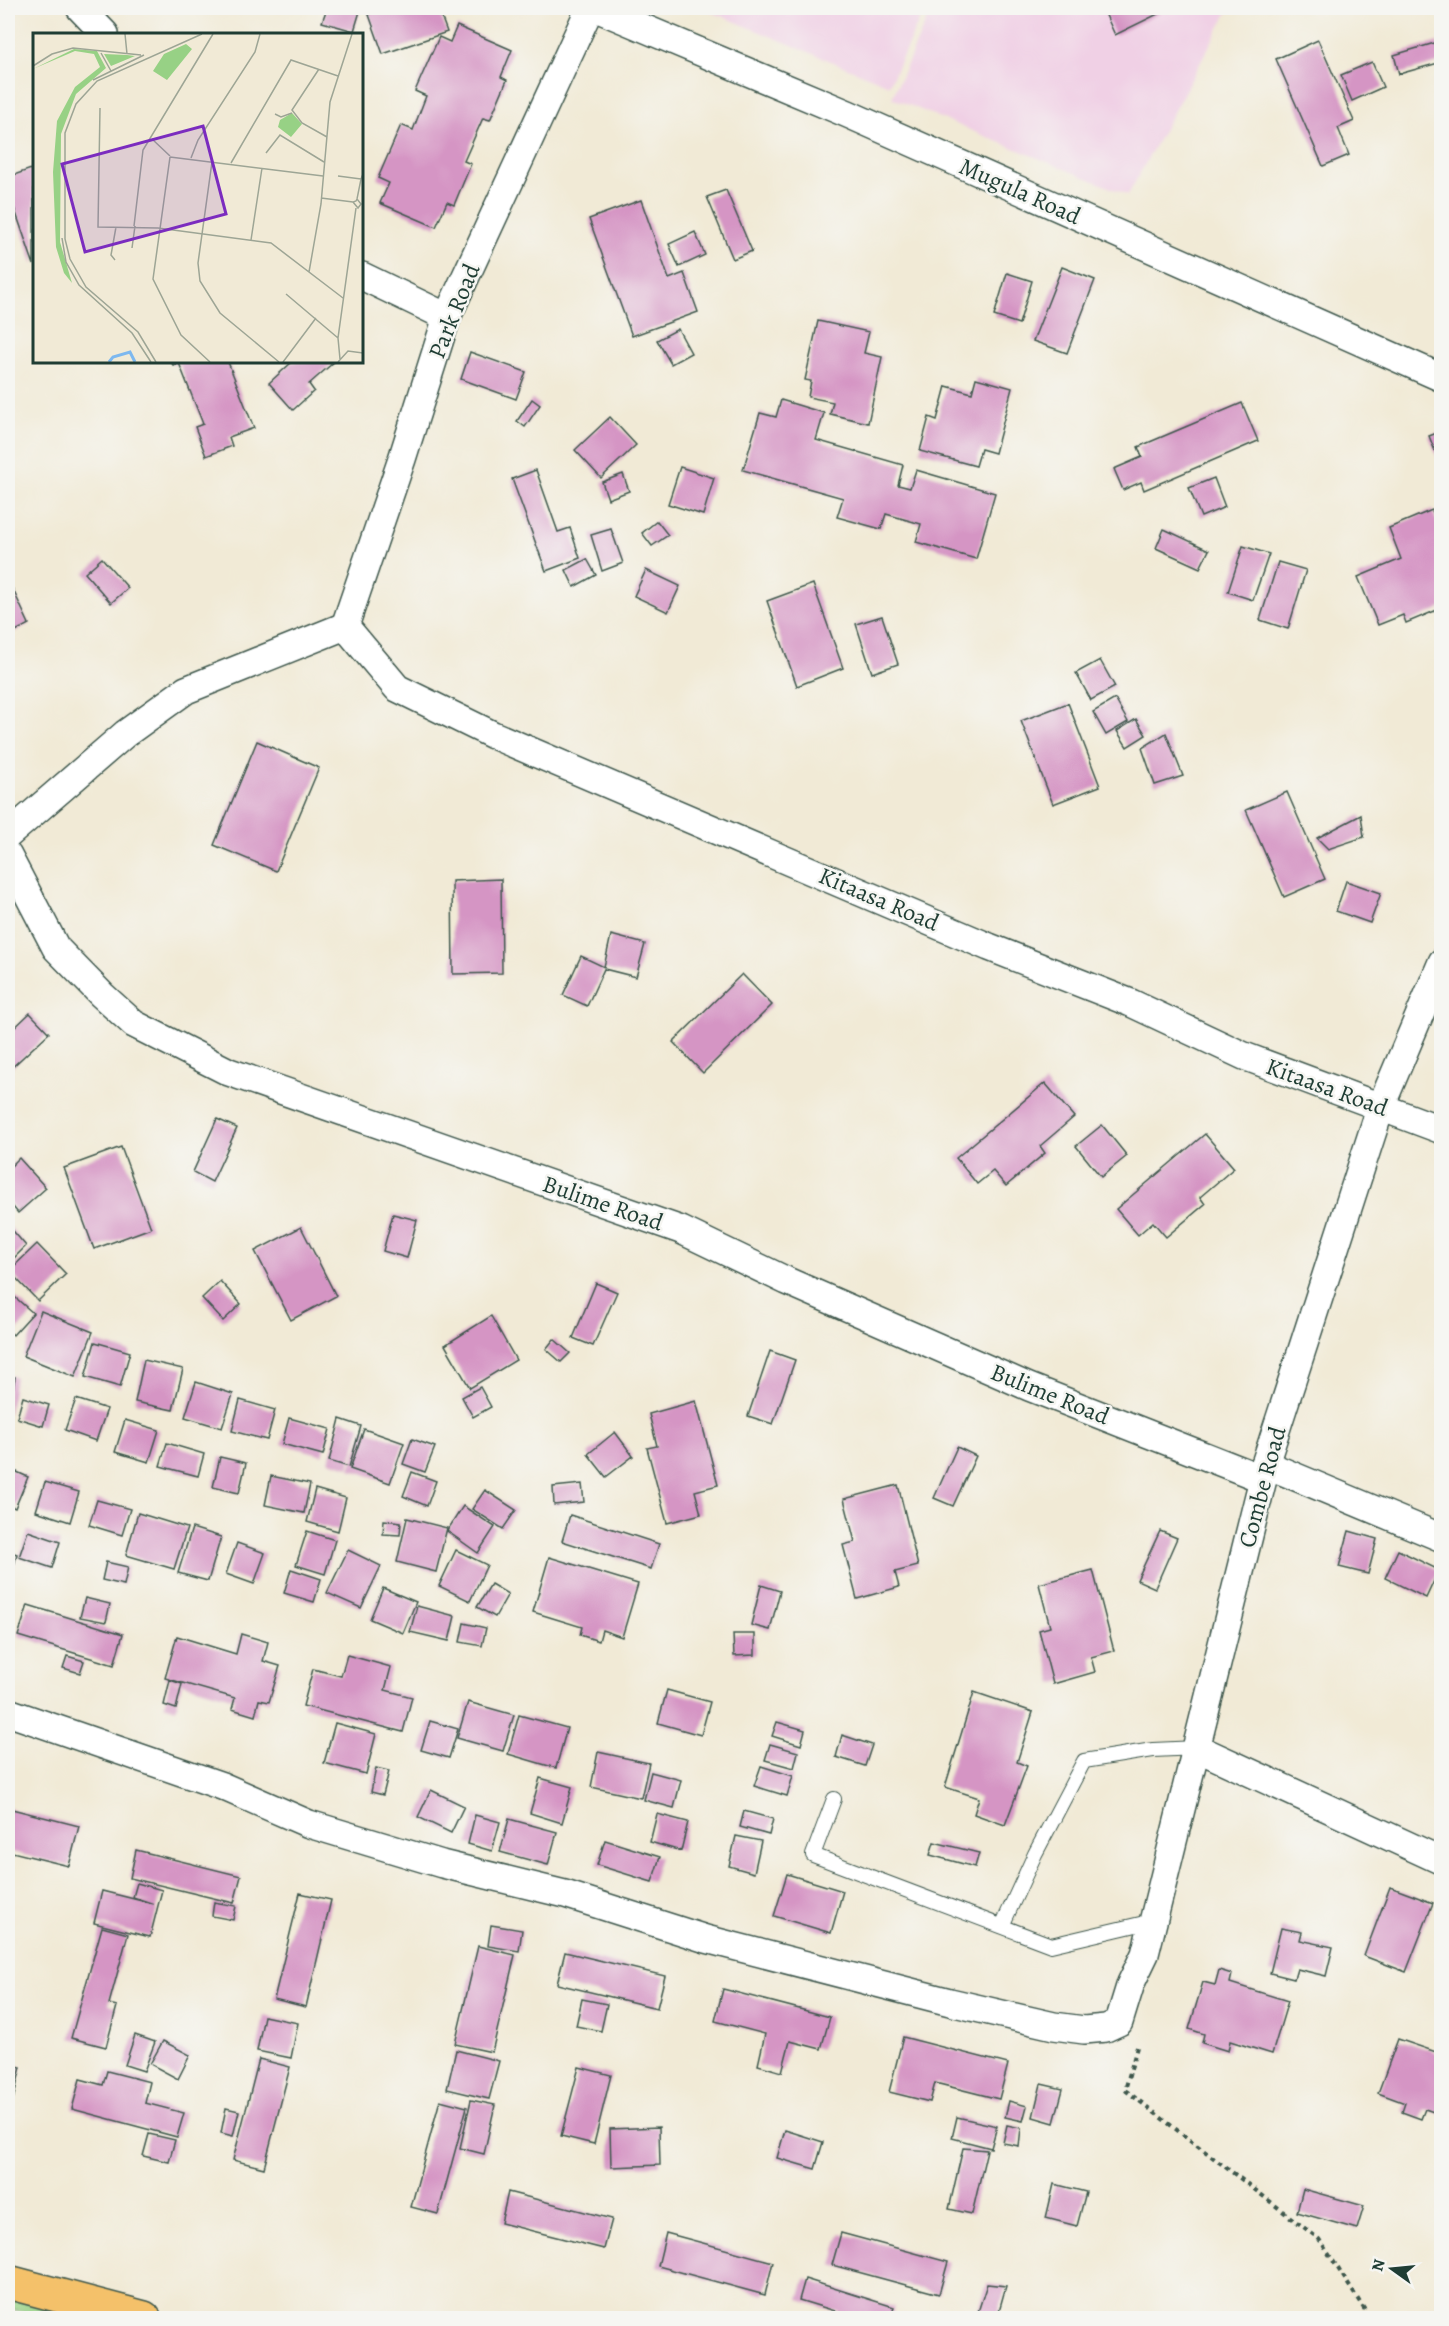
<svg xmlns="http://www.w3.org/2000/svg" width="1449" height="2326" viewBox="0 0 1449 2326" font-family="Alegreya,serif">
<style>
.built{fill:#f0d0e5}
.green{fill:#97d185;stroke:#5b875c;stroke-width:1.5}
.building{fill:#d595c4}
.lines{fill:none;stroke-linecap:round;stroke-linejoin:round}
.service-casing{stroke:#3e574c;stroke-width:16}
.minor-casing{stroke:#3e574c;stroke-width:30}
.trunk-casing{stroke:#3e574c;stroke-width:36}
.path{stroke:#3e574c;stroke-width:4;stroke-dasharray:4.5 4.5;stroke-linecap:butt}
.service{stroke:#fff;stroke-width:14}
.minor{stroke:#fff;stroke-width:27}
.trunk{stroke:#f4c16a;stroke-width:33}
.labels{text-anchor:middle;stroke-width:5;stroke-linejoin:round;paint-order:stroke}
.street-label{font-size:24px;fill:#1f3d34;stroke:#f6f6f2}
.inset-river{fill:none;stroke:#7db8ef;stroke-width:3}
.inset-road{fill:none;stroke:#9da595;stroke-width:1.5}
.view{fill:#7b2cbf;fill-opacity:0.15;stroke:#7b2cbf;stroke-width:3}
.inset-edge{fill:none;stroke:#1f3d34;stroke-width:3}
</style>
<rect width="100%" height="100%" fill="#f6f6f2"/>
<filter id="ink" filterUnits="userSpaceOnUse"><feTurbulence type="fractalNoise" baseFrequency=".0167" numOctaves="2"/><feDisplacementMap in="SourceGraphic" scale="12" xChannelSelector="R" yChannelSelector="G"/><feConvolveMatrix kernelMatrix="1 2 1 2 8 2 1 2 1" color-interpolation-filters="sRGB"/></filter>
<filter id="wash" filterUnits="userSpaceOnUse"><feTurbulence type="fractalNoise" baseFrequency=".008" numOctaves="4" result="noise"/><feDisplacementMap in="SourceGraphic" scale="24" xChannelSelector="R" yChannelSelector="G"/><feGaussianBlur stdDeviation="1.35" result="paint"/><feColorMatrix in="noise" values="0 0 0 0 0 0 0 0 0 0 0 0 0 0 0 0 0 1.4 0 .05"/><feComposite in="paint" operator="in"/></filter>
<g filter="url(#wash)">
<rect width="100%" height="100%" fill="#f1ead6"/>
<g class="built">
<path d="M702 8H925L889 85Z"/>
<path d="M932 8H1230L1128 195 892 98Z"/>
</g>
<path class="green" d="M8 2290 116 2318H46L8 2308Z"/>
<g id="blocks">
<g class="building">
<path d="M327 8H361L354 31 322 22Z"/>
<path d="M379 8H438L447 32 383 54 368 12Z"/>
<path d="M1112 8H1157L1160 13 1115 35 1104 11Z"/>
<path d="M457 26 512 50 501 77 507 80 490 120 483 118 464 161 471 164 454 205 447 202 436 227 380 203 389 183 378 178 401 125 413 130 426 96 415 91 439 37 450 42Z"/>
<path d="M1318 40 1354 121 1338 128 1349 155 1323 166 1276 59Z"/>
<path d="M1438 42 1442 62 1399 74 1394 55Z"/>
<path d="M1372 62 1383 87 1352 101 1341 75Z"/>
<path d="M34 168V265L8 190V177Z"/>
<path d="M726 190 752 251 733 259 707 197Z"/>
<path d="M641 200 669 279 684 273 698 312 632 336 589 219Z"/>
<path d="M695 232 705 255 679 267 669 244Z"/>
<path d="M1062 267 1095 280 1067 353 1033 341Z"/>
<path d="M1007 273 1032 281 1019 324 994 316Z"/>
<path d="M818 321 869 332 864 353 882 357 868 423 830 414 833 402 808 397 811 381 805 380Z"/>
<path d="M678 329 691 353 671 364 657 340Z"/>
<path d="M470 352 526 372 516 399 461 379Z"/>
<path d="M171 362H228L254 428 229 437 232 446 206 456 195 427 203 424 179 363 173 365Z"/>
<path d="M292 362H334L309 384 314 391 293 410 269 383Z"/>
<path d="M976 378 1012 388 995 453 981 449 976 466 920 451 929 417 937 420 946 386 972 393Z"/>
<path d="M532 399 540 405 525 427 517 421Z"/>
<path d="M781 400 824 413 816 440 903 465 898 485 910 488 916 470 995 493 976 559 916 542 921 524 886 514 881 529 837 517 843 498 743 470 760 413 776 417Z"/>
<path d="M1242 403 1258 441 1144 490 1141 482 1123 490 1114 469 1142 457 1138 447Z"/>
<path d="M610 417 636 445 601 478 575 450Z"/>
<path d="M1442 431V466H1441L1429 436Z"/>
<path d="M680 467 714 478 703 515 668 504Z"/>
<path d="M536 470 558 532 570 528 580 558 546 571 512 479Z"/>
<path d="M623 474 629 491 608 499 602 482Z"/>
<path d="M1214 478 1225 507 1201 517 1189 488Z"/>
<path d="M1432 510 1442 533V608L1406 623 1403 615 1378 625 1358 577 1401 559 1389 528Z"/>
<path d="M657 521 668 535 652 546 642 533Z"/>
<path d="M611 529 623 563 602 571 591 535Z"/>
<path d="M1164 529 1209 550 1200 568 1156 548Z"/>
<path d="M1243 546 1269 554 1253 600 1228 592Z"/>
<path d="M102 558 128 588 111 603 85 573Z"/>
<path d="M587 559 596 575 574 587 566 570Z"/>
<path d="M1278 562 1306 570 1288 629 1260 620Z"/>
<path d="M646 570 680 586 668 612 634 596Z"/>
<path d="M8 579 29 624 8 635Z"/>
<path d="M813 584 843 668 797 686 767 601Z"/>
<path d="M882 616 898 664 872 673 856 624Z"/>
<path d="M1100 660 1115 687 1091 700 1076 673Z"/>
<path d="M1115 699 1128 722 1106 735 1093 712Z"/>
<path d="M1068 703 1100 786 1053 804 1021 721Z"/>
<path d="M1136 719 1146 735 1127 747 1117 731Z"/>
<path d="M1166 733 1183 776 1155 785 1142 748Z"/>
<path d="M257 741 319 768 276 871 214 845Z"/>
<path d="M1287 792 1325 879 1284 897 1246 810Z"/>
<path d="M1361 815 1364 837 1328 849 1317 838Z"/>
<path d="M501 879 502 973 453 974 452 881Z"/>
<path d="M1346 881 1381 893 1370 923 1336 911Z"/>
<path d="M611 935 645 944 636 977 604 969 587 1006 563 995 581 956 604 967Z"/>
<path d="M742 974 772 1005 703 1073 673 1042Z"/>
<path d="M30 1013 49 1033 8 1071V1034Z"/>
<path d="M1045 1083 1074 1117 1040 1146 1045 1153 1006 1186 993 1171 977 1184 956 1158Z"/>
<path d="M217 1119 237 1128 212 1182 193 1172Z"/>
<path d="M1102 1125 1127 1156 1101 1177 1076 1146Z"/>
<path d="M1205 1134 1234 1168 1200 1197 1205 1204 1166 1237 1153 1222 1138 1235 1116 1209Z"/>
<path d="M121 1147 151 1228 94 1249 64 1168Z"/>
<path d="M19 1158 46 1188 18 1213 8 1201V1169Z"/>
<path d="M393 1214 417 1220 407 1258 383 1251Z"/>
<path d="M8 1225 26 1246 8 1264Z"/>
<path d="M301 1227 336 1296 291 1320 255 1251Z"/>
<path d="M37 1244 66 1274 38 1301 9 1271Z"/>
<path d="M220 1281 241 1304 223 1321 202 1298Z"/>
<path d="M596 1283 617 1292 593 1346 573 1338Z"/>
<path d="M9 1292 33 1313 13 1335 8 1330V1294Z"/>
<path d="M41 1311 93 1332 75 1377 23 1356Z"/>
<path d="M491 1316 516 1360 470 1388 445 1345Z"/>
<path d="M554 1339 570 1353 561 1362 546 1349Z"/>
<path d="M95 1342 130 1352 120 1387 85 1377Z"/>
<path d="M770 1351 795 1360 773 1424 748 1416Z"/>
<path d="M144 1360 183 1369 173 1410 135 1402Z"/>
<path d="M8 1375 15 1377 9 1413H8Z"/>
<path d="M196 1382 233 1394 222 1428 185 1417Z"/>
<path d="M480 1387 491 1407 473 1417 462 1397Z"/>
<path d="M23 1397 49 1405 43 1426 17 1418Z"/>
<path d="M76 1399 107 1409 96 1441 65 1430Z"/>
<path d="M240 1400 275 1410 267 1440 232 1431Z"/>
<path d="M696 1401 718 1485 695 1491 701 1514 667 1523 647 1448 657 1446 649 1414Z"/>
<path d="M289 1418 330 1429 323 1455 282 1444Z"/>
<path d="M340 1419 361 1426 349 1467 329 1461Z"/>
<path d="M125 1420 159 1430 149 1462 115 1452Z"/>
<path d="M364 1429 404 1443 390 1483 350 1469Z"/>
<path d="M615 1432 633 1456 606 1477 588 1454Z"/>
<path d="M412 1439 435 1447 425 1472 403 1464Z"/>
<path d="M167 1443 204 1454 198 1476 160 1466Z"/>
<path d="M957 1447 976 1456 953 1506 934 1498Z"/>
<path d="M220 1457 246 1463 239 1493 213 1487Z"/>
<path d="M8 1468 28 1477 15 1508 8 1505Z"/>
<path d="M412 1472 436 1481 427 1506 403 1496Z"/>
<path d="M271 1476 310 1484 304 1513 265 1505Z"/>
<path d="M45 1482 79 1492 70 1522 36 1511Z"/>
<path d="M582 1484 584 1502 554 1505 553 1487Z"/>
<path d="M898 1485 918 1566 895 1572 899 1587 857 1599 843 1545 855 1542 844 1499Z"/>
<path d="M315 1489 346 1498 338 1531 307 1522Z"/>
<path d="M485 1490 516 1510 503 1529 472 1509Z"/>
<path d="M97 1500 130 1509 122 1535 89 1525Z"/>
<path d="M463 1506 495 1527 478 1553 447 1531Z"/>
<path d="M138 1513 187 1528 174 1569 126 1555Z"/>
<path d="M570 1515 659 1544 651 1569 562 1541Z"/>
<path d="M407 1518 447 1528 436 1572 397 1562Z"/>
<path d="M384 1520 401 1522 400 1535 383 1534Z"/>
<path d="M192 1528 221 1537 208 1581 178 1573Z"/>
<path d="M28 1531 60 1542 52 1568 19 1557Z"/>
<path d="M307 1531 335 1540 325 1574 296 1565Z"/>
<path d="M1160 1531 1177 1538 1155 1588 1137 1580Z"/>
<path d="M1349 1531 1377 1539 1368 1574 1339 1567Z"/>
<path d="M237 1543 265 1553 254 1584 226 1574Z"/>
<path d="M348 1550 381 1566 361 1608 327 1593Z"/>
<path d="M456 1550 487 1565 470 1601 439 1586Z"/>
<path d="M1398 1550 1439 1570 1426 1598 1385 1578Z"/>
<path d="M8 1551 17 1554 11 1577 8 1576Z"/>
<path d="M549 1557 638 1584 622 1637 602 1630 599 1641 580 1635 582 1627 533 1612Z"/>
<path d="M106 1562 128 1567 124 1585 102 1580Z"/>
<path d="M291 1569 321 1579 314 1602 284 1593Z"/>
<path d="M1093 1570 1114 1651 1091 1657 1095 1672 1053 1684 1039 1630 1050 1627 1039 1584Z"/>
<path d="M491 1584 508 1594 495 1617 477 1607Z"/>
<path d="M761 1585 780 1591 770 1630 751 1625Z"/>
<path d="M383 1588 416 1602 403 1633 370 1619Z"/>
<path d="M85 1598 110 1604 106 1622 80 1617Z"/>
<path d="M28 1605 123 1634 114 1665 18 1636Z"/>
<path d="M417 1606 455 1616 449 1641 410 1632Z"/>
<path d="M464 1623 486 1628 482 1646 460 1642Z"/>
<path d="M241 1634 268 1642 263 1661 280 1666 269 1702 259 1700 255 1716 232 1709 235 1698 165 1678 177 1636 236 1654Z"/>
<path d="M733 1634H755V1655L734 1656Z"/>
<path d="M347 1655 391 1667 385 1690 412 1697 403 1732 303 1706 313 1669 341 1676Z"/>
<path d="M67 1656 84 1661 80 1673 63 1668Z"/>
<path d="M170 1680 182 1684 176 1709 164 1705Z"/>
<path d="M667 1690 710 1702 701 1735 658 1723Z"/>
<path d="M974 1692 1033 1712 1017 1762 1027 1766 1005 1825 974 1814 979 1798 945 1787Z"/>
<path d="M468 1702 514 1715 503 1751 457 1738Z"/>
<path d="M519 1715 567 1728 556 1768 508 1754Z"/>
<path d="M430 1721 458 1729 449 1758 421 1750Z"/>
<path d="M777 1722 805 1730 801 1745 772 1736Z"/>
<path d="M335 1723 376 1734 366 1774 324 1763Z"/>
<path d="M842 1735 872 1745 865 1766 836 1757Z"/>
<path d="M770 1744 798 1752 794 1768 765 1760Z"/>
<path d="M598 1752 649 1763 641 1798 591 1787Z"/>
<path d="M761 1766 793 1776 787 1796 754 1786Z"/>
<path d="M376 1768 389 1771 383 1795 371 1792Z"/>
<path d="M651 1772 681 1780 674 1808 644 1800Z"/>
<path d="M540 1778 572 1787 562 1823 530 1813Z"/>
<path d="M431 1790 464 1806 451 1833 418 1817Z"/>
<path d="M8 1808 79 1826 69 1866 8 1851Z"/>
<path d="M744 1811 773 1819 769 1835 740 1827Z"/>
<path d="M657 1814 688 1822 681 1851 650 1842Z"/>
<path d="M475 1815 500 1822 492 1851 468 1844Z"/>
<path d="M509 1819 557 1832 548 1865 500 1852Z"/>
<path d="M736 1836 761 1841 754 1873 729 1866Z"/>
<path d="M605 1840 660 1857 652 1882 597 1865Z"/>
<path d="M934 1842 979 1853 975 1867 930 1855Z"/>
<path d="M136 1850 241 1876 234 1903 130 1878Z"/>
<path d="M787 1874 843 1891 831 1933 774 1916Z"/>
<path d="M137 1883 162 1890 150 1937 94 1923 102 1891 154 1904 133 1897Z"/>
<path d="M1390 1887 1433 1903 1406 1972 1364 1956Z"/>
<path d="M300 1893 331 1900 306 2007 274 1999Z"/>
<path d="M214 1902 236 1906 233 1920 212 1916Z"/>
<path d="M491 1925 522 1930 519 1951 488 1946Z"/>
<path d="M102 1927 128 1934 109 2004 117 2006 106 2047 71 2038Z"/>
<path d="M1281 1928 1302 1932 1300 1940 1333 1947 1326 1976 1297 1969 1294 1979 1270 1973Z"/>
<path d="M478 1946 515 1955 492 2052 455 2044Z"/>
<path d="M565 1952 665 1976 657 2008 557 1984Z"/>
<path d="M1219 1970 1232 1974 1230 1983 1288 2001 1272 2054 1230 2041 1228 2051 1202 2043 1204 2034 1189 2029 1203 1982 1215 1985Z"/>
<path d="M723 1989 830 2017 821 2049 790 2041 782 2072 758 2065 765 2034 715 2021Z"/>
<path d="M582 1999 607 2004 601 2031 576 2026Z"/>
<path d="M264 2016 298 2023 291 2058 257 2051Z"/>
<path d="M135 2035 155 2042 144 2071 125 2065Z"/>
<path d="M903 2037 1008 2064 999 2099 935 2083 930 2102 889 2092Z"/>
<path d="M1398 2039 1442 2054V2115L1425 2109 1421 2119 1402 2112 1405 2103 1378 2093Z"/>
<path d="M163 2041 190 2055 178 2079 150 2064Z"/>
<path d="M456 2050 499 2061 489 2099 447 2089Z"/>
<path d="M259 2059 290 2067 264 2168 233 2160Z"/>
<path d="M8 2064 21 2067 12 2104 8 2103Z"/>
<path d="M579 2067 611 2075 594 2144 561 2136Z"/>
<path d="M107 2071 150 2082 145 2103 184 2113 177 2137 72 2109 80 2079 103 2085Z"/>
<path d="M1041 2084 1063 2089 1054 2123 1033 2117Z"/>
<path d="M440 2100 467 2107 438 2214 411 2207Z"/>
<path d="M471 2100 495 2105 484 2154 460 2148Z"/>
<path d="M1009 2101 1027 2106 1023 2121 1005 2117Z"/>
<path d="M226 2108 239 2111 233 2136 221 2133Z"/>
<path d="M957 2117 997 2126 991 2148 952 2138Z"/>
<path d="M1007 2125 1021 2128 1019 2146 1003 2143Z"/>
<path d="M659 2127 660 2165 611 2167 610 2129Z"/>
<path d="M785 2130 823 2142 815 2169 777 2158Z"/>
<path d="M149 2134 175 2140 169 2162 143 2156Z"/>
<path d="M963 2148 987 2150 972 2214 949 2209Z"/>
<path d="M1054 2184 1086 2192 1077 2226 1046 2218Z"/>
<path d="M1303 2189 1364 2206 1357 2229 1297 2212Z"/>
<path d="M508 2192 612 2219 604 2249 501 2223Z"/>
<path d="M666 2233 773 2262 765 2295 658 2266Z"/>
<path d="M841 2233 948 2262 939 2294 832 2265Z"/>
<path d="M805 2279 894 2307 891 2318H858L799 2300Z"/>
<path d="M987 2284 1006 2286 997 2318H976Z"/>
</g>
</g>
</g>
<g filter="url(#ink)">
<use href="#blocks" fill-opacity="0" stroke="#3e574c" stroke-width="1.5"/>
<g class="lines">
<g class="service-casing">
<g id="service">
<path d="M834 1799 813 1855 1051 1945 1153 1921"/>
<path d="M1002 1926 1035 1854 1084 1761 1153 1750 1197 1748"/>
</g>
</g>
<g class="minor-casing">
<g id="minor">
<path d="M80 8 105 34"/>
<path d="M596 8 848 114 1442 378"/>
<path d="M362 276 447 317"/>
<path d="M345 626 397 688 493 735 989 947 1131 1003 1244 1056 1442 1130"/>
<path d="M345 626 402 459 447 317 590 8"/>
<path d="M8 835 125 734 186 690 345 626"/>
<path d="M8 856 56 948 102 995 134 1024 229 1072 681 1230 787 1281 1029 1387 1263 1479"/>
<path d="M1265 1464 1442 1538"/>
<path d="M8 1712 222 1786 309 1824 442 1864 565 1894 706 1939 950 2002 1054 2026 1084 2030 1106 2028 1119 2022 1131 1983 1145 1954 1263 1479 1265 1464 1381 1106 1442 962"/>
<path d="M1197 1748 1442 1861"/>
</g>
</g>
<g class="trunk-casing">
<path id="trunk" d="M8 2282 144 2318"/>
</g>
<path class="path" d="M1137 2047 1125 2090 1319 2239 1370 2318"/>
<use href="#service" class="service"/>
<use href="#minor" class="minor"/>
<use href="#trunk" class="trunk"/>
</g>
</g>
<g class="labels">
<g class="street-label">
<text transform="translate(1020 191) rotate(24)" y="8">Mugula Road</text>
<text transform="translate(454 311) rotate(-68)" y="8">Park Road</text>
<text transform="translate(879 899) rotate(23)" y="8">Kitaasa Road</text>
<text transform="translate(1327 1087) rotate(20)" y="8">Kitaasa Road</text>
<text transform="translate(603 1203) rotate(19)" y="8">Bulime Road</text>
<text transform="translate(1050 1394) rotate(22)" y="8">Bulime Road</text>
<text transform="translate(1262 1487) rotate(-75)" y="8">Combe Road</text>
</g>
</g>
<g transform="translate(33 33)">
<rect width="330" height="330" fill="#f1ead6"/>
<path d="M153 11 159 16 134 47 120 38 131 21ZM41 16 64 18 73 35 43 61 28 101 27 209 39 250 31 240 23 214 20 139 24 88 42 54 67 34 61 21 42 18 0 36ZM71 21 94 22 102 23 78 33ZM259 80 269 91 258 104 245 94 247 87Z" fill="#97d185"/>
<path class="inset-river" d="M76 329 80 324 97 319 102 329"/>
<path class="inset-road" d="M92 1 94 21M68 20 78 38M0 33 19 21 40 15 108 22M286 36 259 77 269 90 294 104M60 47 111 22M67 75 65 194 125 195 238 210 310 265M242 81 248 84 259 80M119 106 137 123M233 120 247 102 291 129M137 124 120 246 148 302 177 329M137 124 290 143M158 125 165 107 222 19 227 1M179 129 165 230 167 248 187 280 246 329M198 130 258 27 305 43M305 143 328 146M288 165 320 169M324 166 328 171 325 175 320 169 323 168 324 166 328 146 330 141M101 193 110 117 180 1M29 205 33 229 46 252 99 300 118 329M218 207 229 135M99 215 102 193M82 227 78 222 83 194M276 239 288 171 297 69 319 1M253 261 305 305M307 326 305 305 323 175M123 329 105 299 53 254 37 226 32 206V100L43 71 64 48 169 1M250 329 283 285M305 329 315 318 330 320"/>
<path class="view" d="M170 93 193 181 52 219 29 131Z"/>
<rect width="330" height="330" class="inset-edge"/>
</g>
<rect width="1449" height="2326" fill="none" stroke="#f6f6f2" stroke-width="30"/>
<g transform="translate(1392 2269) rotate(285)" stroke="#f6f6f2" stroke-width="4.5" paint-order="stroke">
<path d="M0-4.5L10 22L0 15L-10 22Z" fill="#1f3d34"/>
<text y="-9" font-size="16" font-weight="bold" text-anchor="middle" fill="#1f3d34">N</text>
</g>
</svg>
